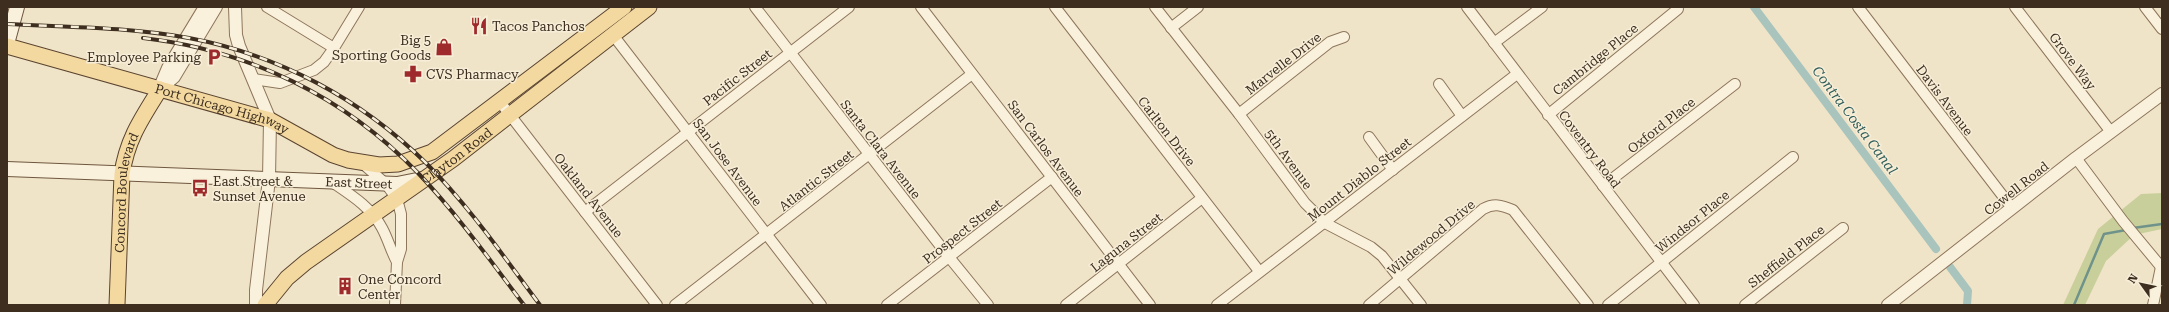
<svg xmlns="http://www.w3.org/2000/svg" width="2169" height="312" viewBox="0 0 2169 312" font-family="'Roboto Serif',serif">
<style>
.green{fill:#c9cf9b}
.lines{fill:none;stroke-linecap:round;stroke-linejoin:round}
.stream{stroke:#6f938a;stroke-width:2.5}
.canal{stroke:#a9c4bc;stroke-width:8}
.minor-casing{stroke:#8d765c;stroke-width:12}
.tertiary-casing{stroke:#8d765c;stroke-width:14}
.secondary-casing{stroke:#6f573f;stroke-width:16}
.primary-casing{stroke:#5b4430;stroke-width:17}
.minor{stroke:#faf1dc;stroke-width:10}
.tertiary{stroke:#faf1dc;stroke-width:12}
.secondary{stroke:#faf1dc;stroke-width:14}
.primary{stroke:#f3d9a0;stroke-width:15}
.rail-casing{stroke:#3d2e20;stroke-width:4}
.rail{stroke:#f7eed8;stroke-width:2.5;stroke-dasharray:8;stroke-linecap:butt}
.labels{text-anchor:middle;stroke-width:3;stroke-linejoin:round;paint-order:stroke}
.poi-label{font-size:13px;fill:#3d2e20;stroke:#f7eed8;text-anchor:start}
.street-label{font-size:13px;fill:#3d2e20;stroke:#f7eed8}
.water-label{font-size:14px;font-style:italic;fill:#2f5d5a;stroke:#f7eed8}
</style>
<rect width="100%" height="100%" fill="#f0e4c8"/>
<path class="green" d="M2162 193V229L2134 235 2106 261 2085 305H2063L2098 229 2141 194Z"/>
<g class="lines">
<g class="stream">
<path d="M2133 228 2162 224"/>
<path d="M2074 305 2104 234 2126 230"/>
</g>
<g class="canal">
<path d="M1754 7 1936 249"/>
<path d="M1950 267 1968 291 1967 305"/>
</g>
<g class="minor-casing">
<g id="minor">
<path d="M267 7 334 48"/>
<path d="M755 7 949 257 988 305"/>
<path d="M921 7 1150 305"/>
<path d="M1055 7 1259 271"/>
<path d="M1155 7 1239 114 1305 203 1325 223 1371 247 1382 256 1421 305"/>
<path d="M1467 7 1694 305"/>
<path d="M1858 7 2012 208"/>
<path d="M2015 7 2111 132"/>
<path d="M2145 7 2162 29"/>
<path d="M1171 28 1198 7"/>
<path d="M613 35 821 305"/>
<path d="M1494 43 1542 7"/>
<path d="M253 79 280 83 314 70 324 62 334 48 359 7"/>
<path d="M1439 84 1462 116"/>
<path d="M500 102 657 305"/>
<path d="M1239 114 1330 42 1344 37"/>
<path d="M1548 115 1678 9"/>
<path d="M1369 137 1393 170"/>
<path d="M2076 158 2123 221 2162 268"/>
<path d="M362 163 386 184 397 199 401 214V249L397 262 395 305"/>
<path d="M332 182C351 195 371 207 382 228 388 239 391 251 397 262"/>
<path d="M1603 186 1735 84"/>
<path d="M585 212 849 7"/>
<path d="M675 305 972 74"/>
<path d="M887 305 1052 177"/>
<path d="M1066 305 1202 198"/>
<path d="M1217 305 1517 74"/>
<path d="M1369 305 1483 209C1494 203 1501 205 1513 210L1588 305"/>
<path d="M1608 305 1793 157"/>
<path d="M1745 305 1843 228"/>
<path d="M2153 305 2161 267"/>
</g>
</g>
<g class="tertiary-casing">
<g id="tertiary">
<path d="M235 7 236 35 239 46 270 120 269 179 256 290V305"/>
<path d="M160 87 168 68 205 7"/>
<path d="M160 89 174 77 216 7"/>
<path d="M1888 305 2076 158 2162 94"/>
</g>
</g>
<g class="secondary-casing">
<g id="secondary">
<path d="M7 44 17 7"/>
<path id="s1" d="M7 169 397 184 422 179"/>
</g>
</g>
<g class="primary-casing">
<g id="primary">
<path id="s2" d="M7 46 270 120 333 155 348 160 379 165 398 164 432 152 624 7"/>
<path id="s3" d="M117 305 122 174C127 139 142 118 160 89"/>
<path id="s4" d="M265 305 287 278 306 262 453 159 649 7"/>
</g>
</g>
<use href="#minor" class="minor"/>
<use href="#tertiary" class="tertiary"/>
<use href="#secondary" class="secondary"/>
<use href="#primary" class="primary"/>
<g class="rail-casing">
<g id="rail">
<path d="M7 24C67 27 129 27 189 38 279 55 361 99 426 163 469 206 504 257 540 305"/>
<path d="M143 38C248 50 344 96 418 173 457 214 490 260 524 305"/>
</g>
</g>
<use href="#rail" class="rail"/>
</g>
<defs>
<g id="restaurant-bare" transform="scale(1.38)"><path d="M-5-6h1v4h1v-4h1v4h1v-4h1v5L-1.5 .5V6h-2V.5L-5-1ZM5-6V6H3V1.5H1.5Q1.5-4 5-6Z" fill="#9e2a2b" stroke="#f7eed8" stroke-width="2.5" paint-order="stroke"/></g>
<g id="shop-bare" transform="scale(1.38)"><path d="M-5-2.5h2.3a2.7 3.5 0 0 1 5.4 0H5L5.5 6h-11ZM-1.5-2.5h3a1.5 2.3 0 0 0-3 0Z" fill="#9e2a2b" stroke="#f7eed8" stroke-width="2.5" paint-order="stroke"/></g>
<g id="parking-bare" transform="scale(1.38)"><path d="M-3.5-5.5H1a3.5 3.5 0 0 1 0 7H-1V5.5H-3.5ZM-1-3.4V-.6H.8a1.4 1.4 0 0 0 0-2.8Z" fill="#9e2a2b" stroke="#f7eed8" stroke-width="2.5" paint-order="stroke"/></g>
<g id="pharmacy-bare" transform="scale(1.38)"><path d="M-2-6h4v4h4v4h-4v4h-4v-4h-4v-4h4Z" fill="#9e2a2b" stroke="#f7eed8" stroke-width="2.5" paint-order="stroke"/></g>
<g id="bus-bare" transform="scale(1.38)"><path d="M-5-6H5V4H4V6H2V4H-2V6H-4V4H-5ZM-3.5-4V0h7V-4ZM-3.5 1.2v1.5H-2V1.2ZM2 1.2v1.5H3.5V1.2Z" fill="#9e2a2b" stroke="#f7eed8" stroke-width="2.5" paint-order="stroke"/></g>
<g id="building-bare" transform="scale(1.38)"><path d="M-4-6H4V6H1V3H-1V6H-4ZM-2.5-4.3h1.7v1.8h-1.7ZM.8-4.3h1.7v1.8H.8ZM-2.5-1h1.7V.8h-1.7ZM.8-1h1.7V.8H.8Z" fill="#9e2a2b" stroke="#f7eed8" stroke-width="2.5" paint-order="stroke"/></g>
</defs>
<g fill-rule="evenodd">
<use href="#restaurant-bare" x="479" y="26"/>
<use href="#shop-bare" x="444" y="47"/>
<use href="#parking-bare" x="214" y="57"/>
<use href="#pharmacy-bare" x="413" y="74"/>
<use href="#bus-bare" x="200" y="188"/>
<use href="#building-bare" x="345" y="286"/>
</g>
<g class="labels">
<g class="poi-label">
<text x="492" y="31">Tacos Panchos</text>
<text x="431" y="45" text-anchor="end">Big 5<tspan x="431" dy="15">Sporting Goods</tspan></text>
<text x="201" y="62" text-anchor="end">Employee Parking</text>
<text x="426" y="79">CVS Pharmacy</text>
<text x="213" y="186">East Street &amp;<tspan x="213" dy="15">Sunset Avenue</tspan></text>
<text x="358" y="284">One Concord<tspan x="358" dy="15">Center</tspan></text>
</g>
<g class="street-label">
<text transform="translate(1595 59) rotate(-39)" y="5">Cambridge Place</text>
<text transform="translate(2073 61) rotate(53)" y="5">Grove Way</text>
<text transform="translate(1283 63) rotate(-38)" y="5">Marvelle Drive</text>
<text transform="translate(737 77) rotate(-38)" y="5">Pacific Street</text>
<text transform="translate(1945 100) rotate(53)" y="5">Davis Avenue</text>
<text dy="5" stroke="none"><textPath href="#s2" startOffset="224">Port Chicago Highway</textPath></text>
<text transform="translate(1661 125) rotate(-38)" y="5">Oxford Place</text>
<text transform="translate(1167 131) rotate(52)" y="5">Carlton Drive</text>
<text transform="translate(1046 148) rotate(53)" y="5">San Carlos Avenue</text>
<text transform="translate(881 149) rotate(52)" y="5">Santa Clara Avenue</text>
<text transform="translate(1590 149) rotate(53)" y="5">Coventry Road</text>
<text dy="5" stroke="none"><textPath href="#s4" startOffset="244">Clayton Road</textPath></text>
<text transform="translate(1289 159) rotate(54)" y="5">5th Avenue</text>
<text transform="translate(728 162) rotate(53)" y="5">San Jose Avenue</text>
<text transform="translate(1359 179) rotate(-38)" y="5">Mount Diablo Street</text>
<text transform="translate(816 180) rotate(-38)" y="5">Atlantic Street</text>
<text dy="5" stroke="none"><textPath href="#s1" startOffset="352">East Street</textPath></text>
<text transform="translate(2016 188) rotate(-38)" y="5">Cowell Road</text>
<text dy="5" stroke="none"><textPath href="#s3" startOffset="113">Concord Boulevard</textPath></text>
<text transform="translate(589 195) rotate(52)" y="5">Oakland Avenue</text>
<text transform="translate(1692 221) rotate(-39)" y="5">Windsor Place</text>
<text transform="translate(962 231) rotate(-38)" y="5">Prospect Street</text>
<text transform="translate(1431 237) rotate(-40)" y="5">Wildewood Drive</text>
<text transform="translate(1126 242) rotate(-38)" y="5">Laguna Street</text>
<text transform="translate(1786 256) rotate(-38)" y="5">Sheffield Place</text>
</g>
<g class="water-label">
<text transform="translate(1855 120) rotate(53)" y="5">Contra Costa Canal</text>
</g>
</g>
<rect width="2169" height="312" fill="none" stroke="#3d2e20" stroke-width="16"/>
<g transform="translate(2141 284) rotate(303)" stroke="#f7eed8" stroke-width="3" paint-order="stroke">
<path d="M0-3L7 15L0 10L-7 15Z" fill="#3d2e20"/>
<text y="-6" font-size="11" font-weight="bold" text-anchor="middle" fill="#3d2e20">N</text>
</g>
</svg>
